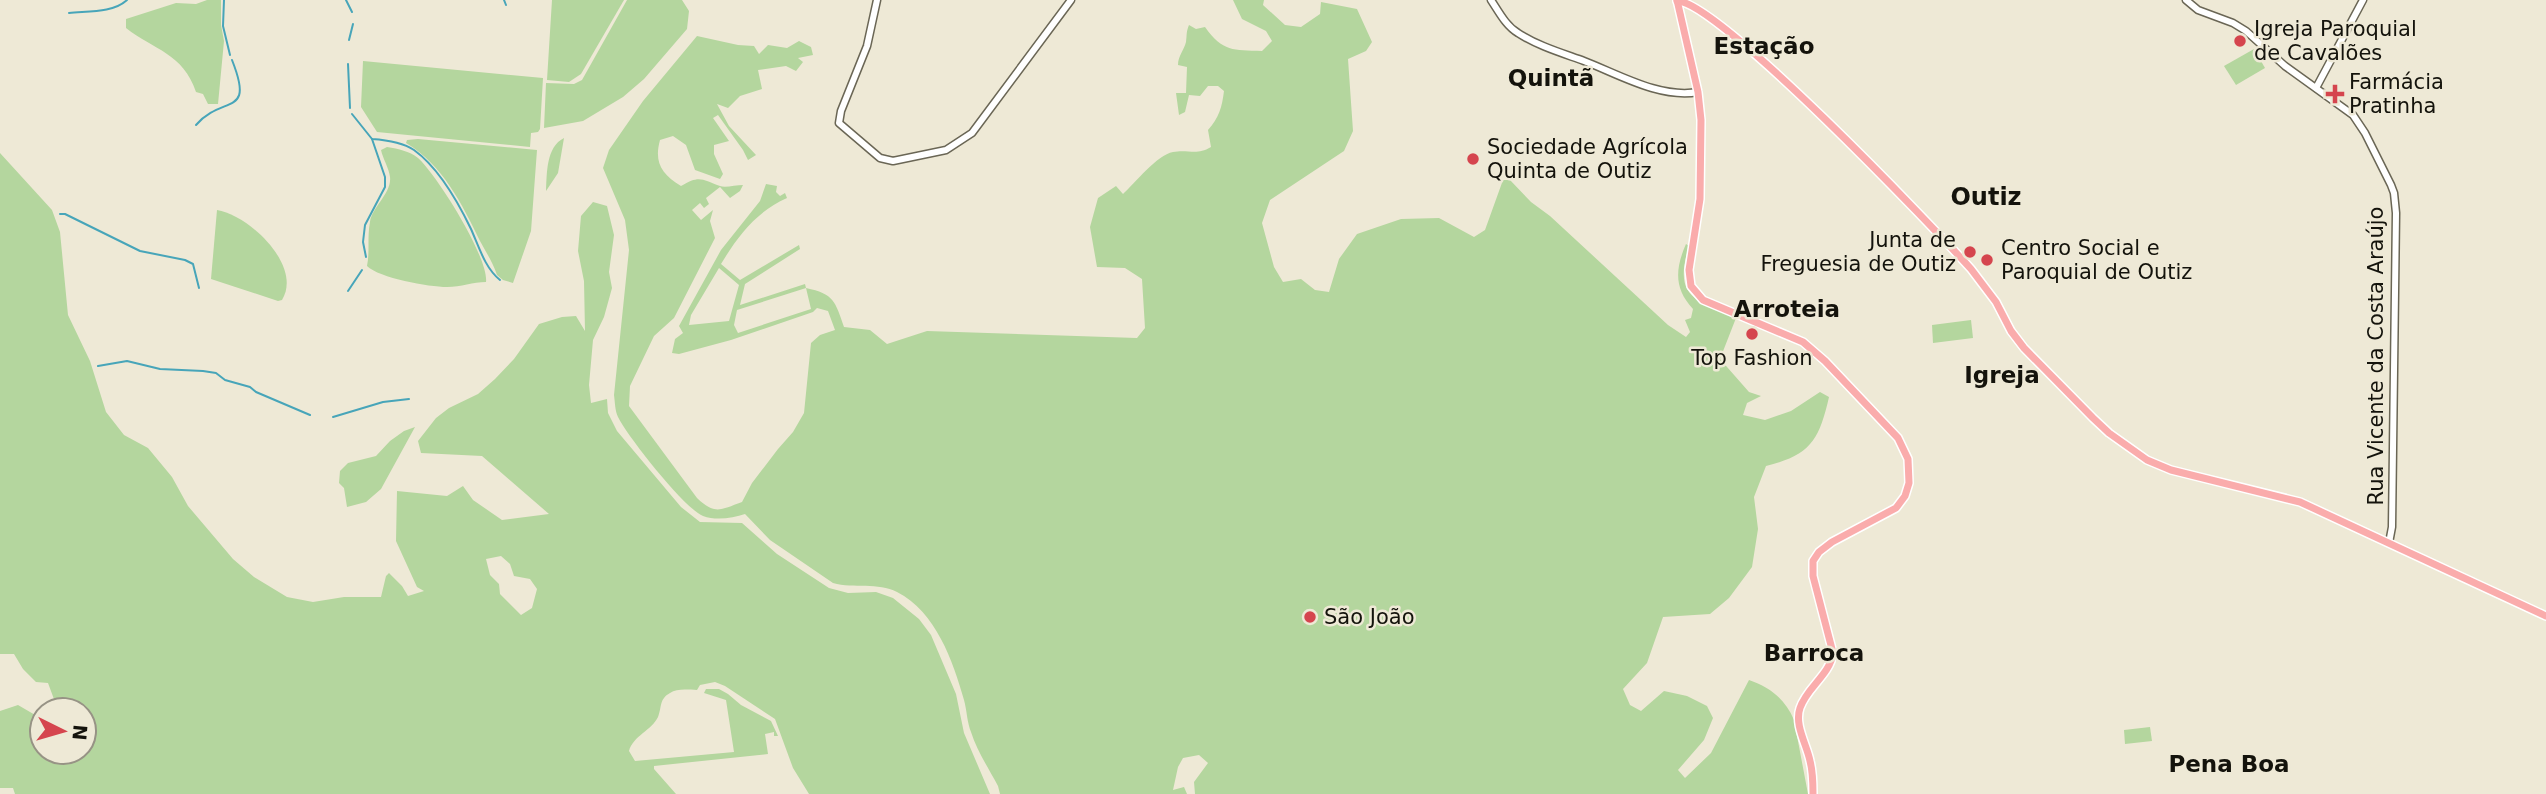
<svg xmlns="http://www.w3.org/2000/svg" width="2546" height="794" viewBox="0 0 2546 794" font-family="'DejaVu Sans',sans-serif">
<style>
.green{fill:#b4d69e;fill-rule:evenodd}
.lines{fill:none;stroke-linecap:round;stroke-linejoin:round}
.stream{stroke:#47a5b9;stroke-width:2}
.minor-casing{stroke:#6a6655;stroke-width:9}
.major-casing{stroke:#fff;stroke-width:10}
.minor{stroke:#fff;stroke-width:6}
.major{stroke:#faacac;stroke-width:7}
.poi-dot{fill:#d5454e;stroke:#eee9d6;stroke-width:2.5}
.labels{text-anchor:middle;stroke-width:5;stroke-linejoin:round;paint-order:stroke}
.poi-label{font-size:21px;fill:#14130c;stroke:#eee9d6;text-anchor:start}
.street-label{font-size:21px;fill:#14130c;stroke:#eee9d6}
.neighbourhood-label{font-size:23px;font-weight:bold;fill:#14130c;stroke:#eee9d6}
.quarter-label{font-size:24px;font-weight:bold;fill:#14130c;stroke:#eee9d6}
</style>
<rect width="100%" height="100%" fill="#eee9d6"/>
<g class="green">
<path d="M207 0H221V25L224 41 218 104H208L203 94 196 92C183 53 154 50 126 28V19L176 3 196 4Z"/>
<path d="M552 0H624L581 74 569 82 547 80Z"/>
<path d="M627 0H682L689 11 687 29 644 79 623 97 583 121 544 128 546 83 574 84 582 80Z"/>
<path d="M1233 0H1264L1263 5 1285 25 1301 27 1320 14 1321 2 1357 9 1372 42 1366 51 1348 59 1353 131 1344 151 1270 200 1262 223 1274 267 1283 282 1301 279 1315 290 1329 292 1339 259 1357 234 1401 219 1439 218 1474 237 1485 230 1503 180H1510L1531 202 1550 216 1668 325 1686 337 1690 332 1685 320 1691 318 1693 309C1674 289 1675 269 1686 244L1689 246C1673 298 1695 299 1736 318L1720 359 1749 392 1761 396 1747 403 1743 415 1765 420 1791 411 1820 392 1829 397C1819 441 1810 455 1766 466L1754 497 1758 529 1752 567 1729 598 1710 614 1663 617 1647 663 1623 689 1630 705 1641 711 1664 691 1687 696 1707 706 1713 718 1704 740 1678 770 1685 778 1711 753 1749 680C1770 687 1785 699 1794 720L1808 794H1195L1194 782 1208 763 1199 755 1183 758 1178 767 1173 790 1184 787 1187 794H1000L998 786C989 769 977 751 971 732 967 722 967 711 964 700 953 661 936 612 897 592 878 582 854 589 833 583L770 540 745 514C733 518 716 521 703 516 684 508 628 437 618 417 615 411 615 402 614 395L629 250 625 220 603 168 609 150 643 101 697 36 738 45 754 46 759 54 768 45 787 48 799 41 811 47 813 55 798 58 803 62 796 71 786 66 758 70 762 89 740 96 728 108 717 104 729 126 756 155 748 160 743 150 718 115 713 118 729 141 714 145V154L723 174 720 179 695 170 686 145 673 136 660 140C654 162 661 174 681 186 699 175 702 179 720 186 725 188 736 185 743 185L740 191 730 198 720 187 706 198 709 204 704 208 700 203 692 210 701 220 713 210 710 221 715 238 674 318 654 336 630 386 629 406 697 498C715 515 720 510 742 502L752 483 778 449 793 432 804 413 811 343 820 335 835 330 828 311 817 308 813 312 731 340 679 354 672 353 675 339 683 333 679 326 721 250 760 201 766 184 777 186 776 192 780 196 785 193 787 198C756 212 738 236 721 264L740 280 799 245 800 249 745 284 740 305 805 284 806 288C834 294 835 301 844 327L870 330 887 344 927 331 1137 338 1145 328 1142 279 1125 268 1097 267 1090 227 1098 198 1116 186 1123 194C1135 183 1157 155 1173 152 1189 149 1196 156 1211 147L1208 130C1219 118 1222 107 1224 91L1218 86H1208L1200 96 1189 95 1185 112 1179 115 1176 93H1186L1187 67 1178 65C1178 56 1184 50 1186 42 1187 35 1186 32 1189 25L1196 29 1205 27C1223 52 1233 50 1262 51L1272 41 1266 31 1242 19ZM719 268 739 285 729 321 689 325 691 315ZM806 288 811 309 738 333 734 325 737 310Z"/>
<path d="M2254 49 2265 68 2236 85 2224 66Z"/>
<path d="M363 61 543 78 540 129 538 132 531 133 530 147 377 132 361 107Z"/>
<path d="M564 138 558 173 546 191C547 173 546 147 564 138Z"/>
<path d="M418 139 537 150 531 231 513 283 503 280 497 275C493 263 486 252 480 241 462 204 443 165 406 143L407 140Z"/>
<path d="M387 147C399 149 409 151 418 158 437 175 489 258 486 282 473 282 461 287 447 287 429 287 379 278 367 266 370 251 367 238 370 222 372 207 392 193 390 177 389 168 383 159 381 150Z"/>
<path d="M0 153 52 210 60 232 68 315 90 361 106 412 124 435 148 448 172 477 188 506 233 559 254 577 287 597 313 602 344 597H381L386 576 389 573 402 586 408 596 424 591 417 587 396 541 397 491 447 496 463 486 473 500 502 520 549 514 482 456 421 453 418 441 436 418 449 408 478 394 495 379 514 359 539 324 562 317 576 316 585 331 584 281 578 251 581 216 593 202 607 206 614 235 609 272 612 288 604 317 593 340 589 385 591 403 607 399 608 413 617 431 681 507 700 522 742 523 777 554 829 588 848 593 876 592 893 598 919 619 931 635 956 694 964 733 990 794H809L793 768 775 719 725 686 715 682 700 685 697 690C689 690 677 688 670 693 659 699 662 707 658 717 652 730 633 736 629 751L635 761 734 752 726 700 704 693 706 689H719L728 694 741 705 771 721 778 736H774V732L765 734 768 754 654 766V769L676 794H15L13 788H0V711L18 705 42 719V752H84V710H58L48 683 36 682 23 669 14 654H0ZM501 556 510 564 514 576 530 579 537 589 532 608 521 615 500 594 499 584 490 575 486 559Z"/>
<path d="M217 210C249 215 303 266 282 300L278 301 211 279Z"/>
<path d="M1971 320 1973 338 1933 343 1932 325Z"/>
<path d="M415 427 381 489 366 502 347 507 344 488 339 483 340 471 348 463 376 456 390 441 404 431Z"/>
<path d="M2150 727 2152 741 2125 744 2124 730Z"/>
</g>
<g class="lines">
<g class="stream">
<path d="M224 0 223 26 230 55"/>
<path d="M346 0 352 12"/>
<path d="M504 0 506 5"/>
<path d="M69 13C88 11 113 13 127 0"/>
<path d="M349 40 353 24"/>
<path d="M348 64 350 108"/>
<path d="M352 114 372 139C386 140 402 142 414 150 439 168 458 202 471 229 479 247 485 268 500 280"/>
<path d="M196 125C223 94 255 118 232 60"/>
<path d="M60 214H65L140 251 185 260 193 264 199 288"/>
<path d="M366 257 363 242 365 225 385 187V177L372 139"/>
<path d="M348 291 362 270"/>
<path d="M98 366 127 361 160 369 203 371 216 373 225 380 250 387 256 392 310 415"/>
<path d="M333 417 383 402 409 399"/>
</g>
<g class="minor-casing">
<g id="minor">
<path d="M877 0 867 46 841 111 839 123 880 158 893 161 946 150 972 133 1071 0"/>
<path d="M1491 0C1499 12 1506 26 1518 33 1538 46 1562 53 1584 61 1618 74 1660 99 1698 92"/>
<path d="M2186 0 2198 10 2233 23 2246 31 2285 66 2353 115 2365 133 2391 185 2394 193 2396 213 2392 527 2389 543"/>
<path d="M2316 88 2363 0"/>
</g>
</g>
<g class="major-casing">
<g id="major">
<path d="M1677 0 1698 92 1701 120 1700 199 1689 270 1691 286 1703 300 1803 342 1825 361 1898 438 1908 459 1909 483 1905 496 1896 508 1832 542 1819 552 1813 561V576L1833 653C1830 675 1807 687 1800 708 1794 725 1807 745 1810 761 1813 772 1813 783 1813 794"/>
<path d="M1677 1C1717 0 1935 229 1971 269L1996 302 2011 331 2024 348 2093 418 2109 433 2147 460 2171 470 2300 502 2546 616"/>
</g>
</g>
<use href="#minor" class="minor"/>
<use href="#major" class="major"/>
</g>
<g class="poi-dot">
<circle cx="2240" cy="41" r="7"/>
<path d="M2331.5 83.5h7v7h7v7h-7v7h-7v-7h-7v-7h7z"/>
<circle cx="1473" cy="159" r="7"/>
<circle cx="1970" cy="252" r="7"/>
<circle cx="1987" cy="260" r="7"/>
<circle cx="1752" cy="334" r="7"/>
<circle cx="1310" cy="617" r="7"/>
</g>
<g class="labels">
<g class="poi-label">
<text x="2254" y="36">Igreja Paroquial<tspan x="2254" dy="24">de Cavalões</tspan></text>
<text x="2349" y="89">Farmácia<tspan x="2349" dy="24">Pratinha</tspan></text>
<text x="1487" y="154">Sociedade Agrícola<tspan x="1487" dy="24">Quinta de Outiz</tspan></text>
<text x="1956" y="247" text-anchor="end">Junta de<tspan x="1956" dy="24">Freguesia de Outiz</tspan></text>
<text x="2001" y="255">Centro Social e<tspan x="2001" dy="24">Paroquial de Outiz</tspan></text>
<text x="1752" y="365" text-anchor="middle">Top Fashion</text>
<text x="1324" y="624">São João</text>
</g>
<g class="street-label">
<text transform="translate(2376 356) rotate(-90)" y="7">Rua Vicente da Costa Araújo</text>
</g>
<g class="neighbourhood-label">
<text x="1764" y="54">Estação</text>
<text x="1551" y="86">Quintã</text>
<text x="1787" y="317">Arroteia</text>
<text x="2002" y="383">Igreja</text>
<text x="1814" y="661">Barroca</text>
<text x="2229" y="772">Pena Boa</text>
</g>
<g class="quarter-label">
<text x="1986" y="205">Outiz</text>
</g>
</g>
<g transform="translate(63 731) rotate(95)"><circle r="33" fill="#eee9d6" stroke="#979385" stroke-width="2"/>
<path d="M0-5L12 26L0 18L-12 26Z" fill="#d5454e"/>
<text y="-10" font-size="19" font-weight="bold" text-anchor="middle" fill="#14130c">N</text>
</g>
</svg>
